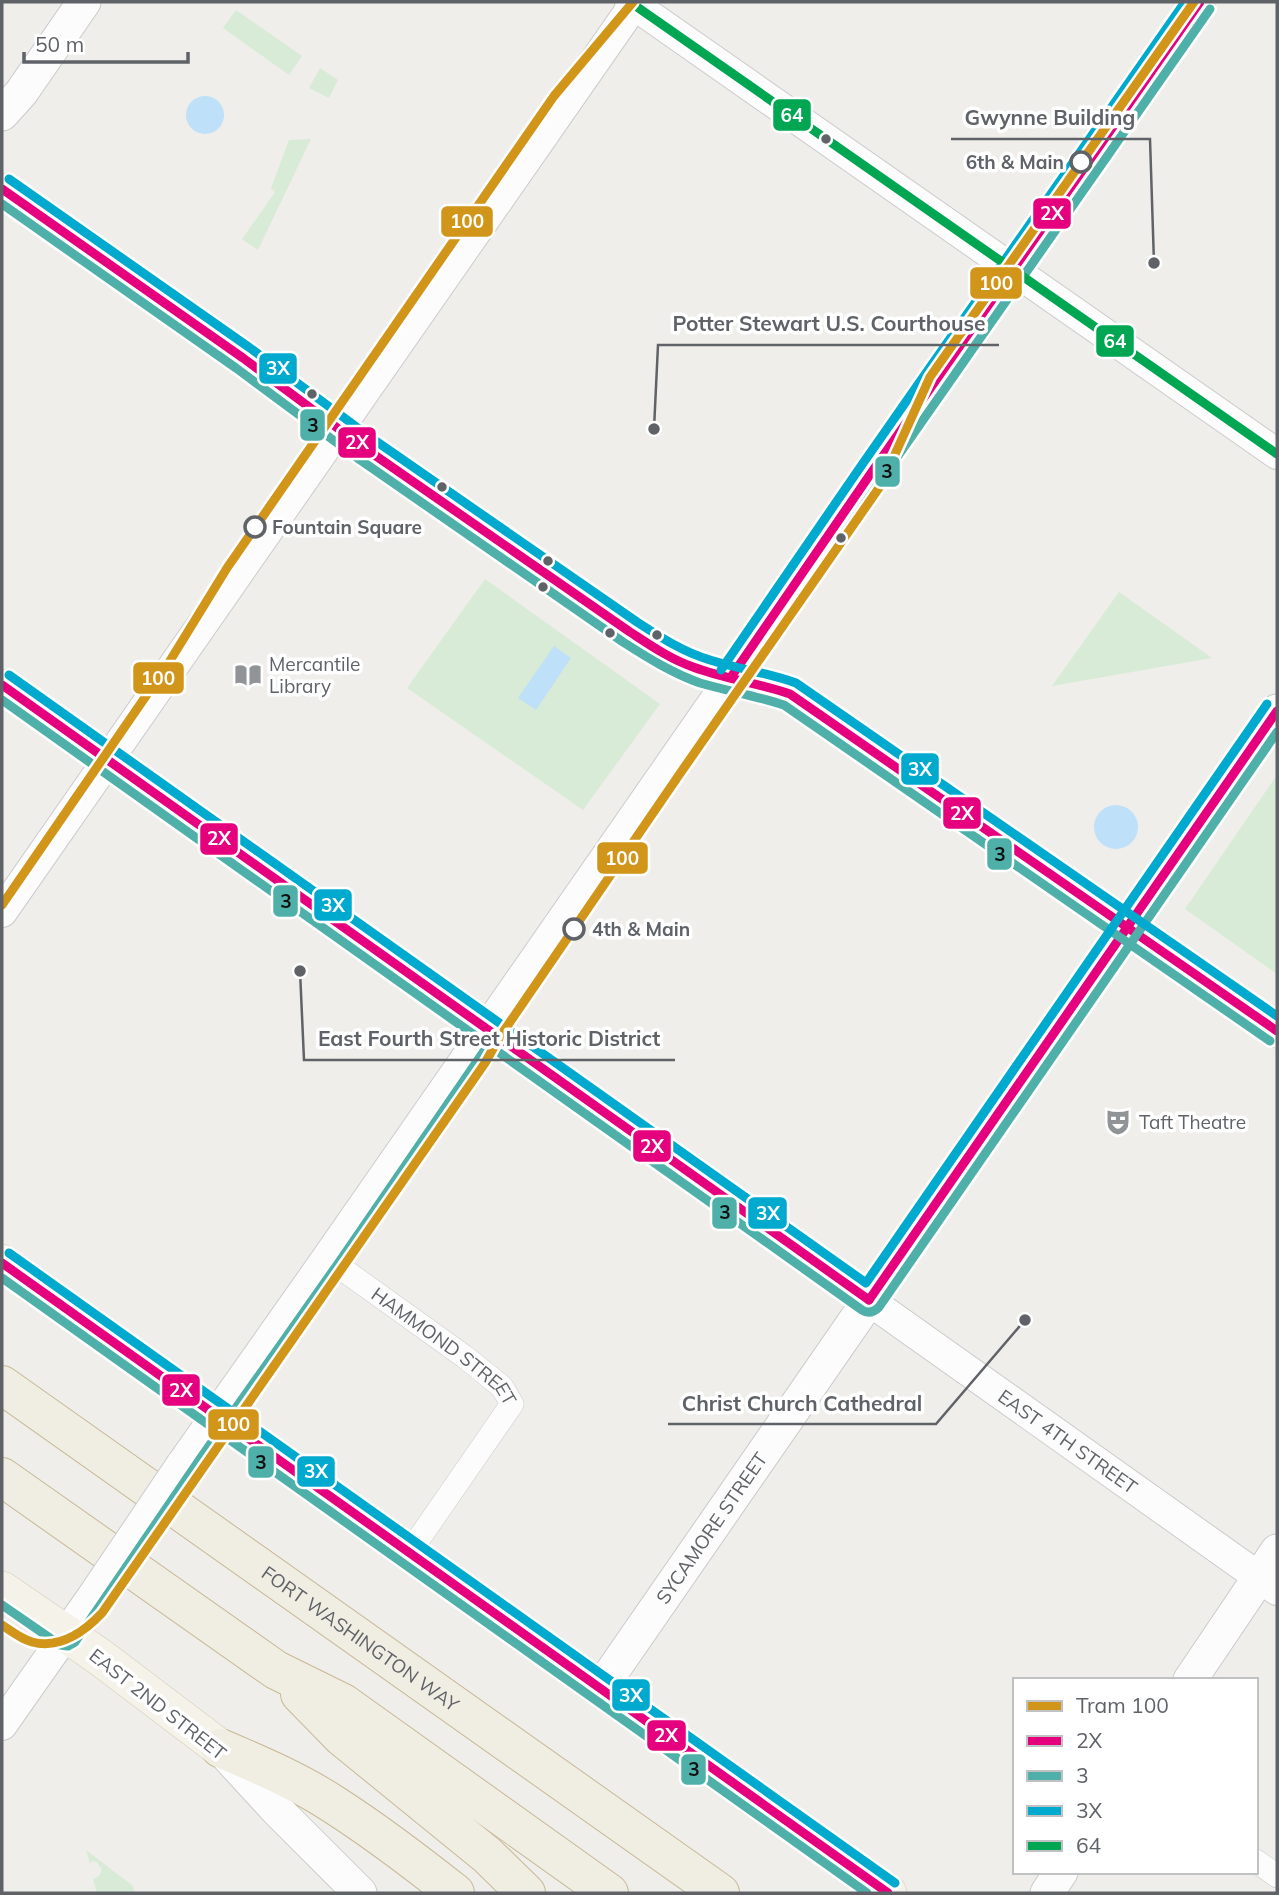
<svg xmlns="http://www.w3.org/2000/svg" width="1279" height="1895" viewBox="0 0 1279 1895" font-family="Mulish,sans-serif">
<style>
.green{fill:#d8ebd6}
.water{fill:#bfe0f9}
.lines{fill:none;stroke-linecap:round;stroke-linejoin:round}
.minor-casing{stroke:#cbcccc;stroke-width:24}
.tertiary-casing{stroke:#cbcccc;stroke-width:32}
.secondary-casing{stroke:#cacacb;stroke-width:35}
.primary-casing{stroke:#d7ceb8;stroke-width:38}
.motorway-casing{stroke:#c8b996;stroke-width:40}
.minor{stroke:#fdfcfc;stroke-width:23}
.tertiary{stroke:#fdfcfc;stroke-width:30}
.secondary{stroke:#fdfcfc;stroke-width:33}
.primary{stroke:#f4f2e9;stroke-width:37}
.motorway{stroke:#f0ede3;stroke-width:38}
.tertiary-bridge-casing{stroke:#cbcccc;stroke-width:32;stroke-linecap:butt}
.tertiary-bridge{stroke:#fdfcfc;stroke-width:30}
.bus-1-casing{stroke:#fff;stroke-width:14}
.bus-2-casing{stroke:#fff;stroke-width:14}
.bus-3-casing{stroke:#fff;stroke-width:14}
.bus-4-casing{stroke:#fff;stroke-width:14}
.bus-1{stroke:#e5007d;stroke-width:9}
.bus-2{stroke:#4fb0aa;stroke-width:9}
.bus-3{stroke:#00a9ce;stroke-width:9}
.bus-4{stroke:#00a651;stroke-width:9}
.tram-1-casing{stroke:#fff;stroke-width:14}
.tram-1{stroke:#d1951a;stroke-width:9}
.bus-dot{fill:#5f6368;stroke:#fff;stroke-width:2.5}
.stop-dot{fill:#fff;stroke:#5f6368;stroke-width:3.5}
.labels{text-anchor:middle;stroke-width:7;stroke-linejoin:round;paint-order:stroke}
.stop-label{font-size:19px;font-weight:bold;fill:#5f6368;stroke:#fff;text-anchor:start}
.poi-label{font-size:19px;fill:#5f6368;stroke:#fff;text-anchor:start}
.street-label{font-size:19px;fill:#5f6368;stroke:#fff}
.leader{fill:none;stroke:#5f6368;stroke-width:2.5}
.callout-dot{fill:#5f6368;stroke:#fff;stroke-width:2.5}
.callout-label{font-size:21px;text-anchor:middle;font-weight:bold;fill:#5f6368;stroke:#fff;stroke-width:7;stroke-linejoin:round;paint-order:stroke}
.line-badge{stroke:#fff;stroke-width:2.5}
.badge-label{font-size:19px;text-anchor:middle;font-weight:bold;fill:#fff}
.pale-badge-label{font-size:19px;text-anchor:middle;font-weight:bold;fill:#111}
</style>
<rect width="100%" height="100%" fill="#efeeea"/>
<g class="green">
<path d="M236 10 302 56 289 75 223 28Z"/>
<path d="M320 68 338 80 329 98 309 88Z"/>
<path d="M311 139 258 250 242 239 275 192 271 188 289 140Z"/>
<path d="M485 579 660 704 583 810 407 688Z"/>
<path d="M1119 592 1212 658 1052 686Z"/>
<path d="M1277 775V974L1185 909Z"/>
<path d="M86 1850 133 1886 134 1893H97L93 1879 99 1876 102 1870 97 1862 93 1861 90 1863Z"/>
</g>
<g class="water">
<circle cx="205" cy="115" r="19"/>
<path d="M554 646 571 658 536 710 518 698Z"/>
<circle cx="1116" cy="827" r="22"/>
</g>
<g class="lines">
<g class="minor-casing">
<g id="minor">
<path id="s1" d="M327 1258 465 1357 502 1387 512 1404 409 1553"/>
<path d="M1256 1861 1277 1876"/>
</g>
</g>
<g class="tertiary-casing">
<g id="tertiary">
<path d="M630 2 1277 454"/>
<path d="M2 189 243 358 363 447 630 632C650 645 670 659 693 667 724 679 758 682 790 694L1128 928"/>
<path id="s2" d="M2 685 1277 1590"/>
<path d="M2 912 636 2"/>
<path d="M181 1465 327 1258 731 677 869 476 1200 2"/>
<path d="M2 1725 94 1594"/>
</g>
</g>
<g class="secondary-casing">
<g id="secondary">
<path d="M2 114 21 93 84 2"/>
<path d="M1128 928 1277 1031"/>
<path d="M1190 1680 1277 1551"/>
<path id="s3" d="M600 1689 1277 711"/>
<path d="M221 1749 277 1810 360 1893"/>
<path d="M1047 1893 1061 1872"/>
</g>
</g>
<g class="primary-casing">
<g id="primary">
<path d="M2 1263 888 1893"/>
<path d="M2 1590 100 1657 220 1748"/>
</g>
</g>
<g class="motorway-casing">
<g id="motorway">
<path id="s4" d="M2 1385 720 1893"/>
<path d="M2 1477 276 1670 343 1703 609 1893"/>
<path d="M300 1694 342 1737 487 1855 526 1893"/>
<path d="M220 1748C260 1765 300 1782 336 1806 378 1833 417 1863 455 1893"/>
</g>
</g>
<use href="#minor" class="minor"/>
<use href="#tertiary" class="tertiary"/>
<use href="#secondary" class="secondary"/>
<use href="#primary" class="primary"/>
<use href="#motorway" class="motorway"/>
<g class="tertiary-bridge-casing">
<path id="tertiary-bridge" d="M94 1594 181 1465"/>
</g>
<use href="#tertiary-bridge" class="tertiary-bridge"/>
<g class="bus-1-casing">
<g id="bus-1">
<path d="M2 189 243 358 363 447 630 632C650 645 670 659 693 667 725 679 758 683 790 694L1277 1031"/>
<path d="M731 677 869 476 1200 2"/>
<path d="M2 685 869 1300"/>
<path d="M2 1263 888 1893"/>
<path d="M869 1300 1277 711"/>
</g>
</g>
<g class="bus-2-casing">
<g id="bus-2">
<path d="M2 204 236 368 356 457 623 642C648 658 672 673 700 683 728 691 757 696 784 705L1270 1041"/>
<path d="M741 684 879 483 1210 9"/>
<path d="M2 700 862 1310C868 1314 874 1312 879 1307L1277 732"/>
<path d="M2 1278 867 1893"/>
<path d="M2 1605 60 1645 68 1646 75 1642 202 1456 337 1265 495 1035"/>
</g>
</g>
<g class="bus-3-casing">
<g id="bus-3">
<path d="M9 179 250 348 370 437 637 622C660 637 683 652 710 660 739 669 768 673 796 683L1277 1016"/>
<path d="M721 670 859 469 1185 2"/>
<path d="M9 675 866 1283 1267 704"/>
<path d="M9 1253 895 1883"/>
</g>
</g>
<g class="bus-4-casing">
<path id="bus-4" d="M630 2 1277 454"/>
</g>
<use href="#bus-1" class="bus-1"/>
<use href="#bus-2" class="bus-2"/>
<use href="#bus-3" class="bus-3"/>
<use href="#bus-4" class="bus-4"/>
<g class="tram-1-casing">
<g id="tram-1">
<path d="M2 905 168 664 227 568 554 96 633 2"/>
<path d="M2 1625C11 1631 21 1639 32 1642 59 1649 84 1632 102 1613L485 1063 499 1038 679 775 881 485 930 377 1194 2"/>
</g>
</g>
<use href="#tram-1" class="tram-1"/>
</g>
<defs>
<g id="library-bare" transform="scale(2.1)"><path d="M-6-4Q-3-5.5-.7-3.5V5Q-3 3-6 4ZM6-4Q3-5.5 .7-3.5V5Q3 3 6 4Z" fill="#919496" stroke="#fff" stroke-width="2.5" paint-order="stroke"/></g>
<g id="theatre-bare" transform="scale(2.1)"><path d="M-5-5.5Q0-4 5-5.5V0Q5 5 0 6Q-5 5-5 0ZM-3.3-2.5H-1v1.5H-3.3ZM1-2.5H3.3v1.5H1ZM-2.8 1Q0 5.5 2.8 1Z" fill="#919496" stroke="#fff" stroke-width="2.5" paint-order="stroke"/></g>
</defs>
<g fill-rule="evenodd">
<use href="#library-bare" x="248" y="675"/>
<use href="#theatre-bare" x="1118" y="1122"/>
</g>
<g class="bus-dot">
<circle cx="826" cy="139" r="6"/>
<circle cx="312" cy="394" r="6"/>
<circle cx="442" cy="487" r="6"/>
<circle cx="841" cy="538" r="6"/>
<circle cx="548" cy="561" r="6"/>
<circle cx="543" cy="587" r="6"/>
<circle cx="610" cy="633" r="6"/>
<circle cx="657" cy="635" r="6"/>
</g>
<g class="stop-dot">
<circle cx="1081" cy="162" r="10"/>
<circle cx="255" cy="527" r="10"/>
<circle cx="574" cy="929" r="10"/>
</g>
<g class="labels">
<g class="stop-label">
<text x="1064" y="169" text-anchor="end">6th &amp; Main</text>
<text x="272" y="534">Fountain Square</text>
<text x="592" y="936">4th &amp; Main</text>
</g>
<g class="poi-label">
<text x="269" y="671">Mercantile<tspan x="269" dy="22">Library</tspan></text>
<text x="1139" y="1129">Taft Theatre</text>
</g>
<g class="street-label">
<text dy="7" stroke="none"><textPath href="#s1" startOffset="147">HAMMOND STREET</textPath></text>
<text dy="7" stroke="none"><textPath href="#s2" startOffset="1307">EAST 4TH STREET</textPath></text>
<text dy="7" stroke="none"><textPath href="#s3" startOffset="196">SYCAMORE STREET</textPath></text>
<text dy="7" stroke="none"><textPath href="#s4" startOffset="439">FORT WASHINGTON WAY</textPath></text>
<text transform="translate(158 1704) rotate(38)" y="7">EAST 2ND STREET</text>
</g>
</g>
<path class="leader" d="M1154 263L1150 139H951M654 429L658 345H999M300 971L304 1060H675M1025 1320L936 1424H668"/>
<g class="callout-dot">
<circle cx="1154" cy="263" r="7"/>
<circle cx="654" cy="429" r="7"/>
<circle cx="300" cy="971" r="7"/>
<circle cx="1025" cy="1320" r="7"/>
</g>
<g class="callout-label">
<text x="1050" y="125">Gwynne Building</text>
<text x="829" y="331">Potter Stewart U.S. Courthouse</text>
<text x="489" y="1046">East Fourth Street Historic District</text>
<text x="802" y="1411">Christ Church Cathedral</text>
</g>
<g class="line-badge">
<rect x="772" y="98" width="40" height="34" rx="7" fill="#00a651"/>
<rect x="1032" y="197" width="40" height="33" rx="7" fill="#e5007d"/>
<rect x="440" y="205" width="54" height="33" rx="7" fill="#d1951a"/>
<rect x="969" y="266" width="54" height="34" rx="7" fill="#d1951a"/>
<rect x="1095" y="324" width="40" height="34" rx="7" fill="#00a651"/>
<rect x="258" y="352" width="40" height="33" rx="7" fill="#00a9ce"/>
<rect x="299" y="408" width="27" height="34" rx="7" fill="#4fb0aa"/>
<rect x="337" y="426" width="40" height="33" rx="7" fill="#e5007d"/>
<rect x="874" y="455" width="27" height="33" rx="7" fill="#4fb0aa"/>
<rect x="132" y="661" width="53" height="34" rx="7" fill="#d1951a"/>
<rect x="900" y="752" width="40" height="34" rx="7" fill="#00a9ce"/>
<rect x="942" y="796" width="40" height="34" rx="7" fill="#e5007d"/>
<rect x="199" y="822" width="40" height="34" rx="7" fill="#e5007d"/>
<rect x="986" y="837" width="27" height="34" rx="7" fill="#4fb0aa"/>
<rect x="596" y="841" width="53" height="34" rx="7" fill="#d1951a"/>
<rect x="272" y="884" width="27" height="34" rx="7" fill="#4fb0aa"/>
<rect x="313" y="888" width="40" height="34" rx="7" fill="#00a9ce"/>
<rect x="632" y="1129" width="40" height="34" rx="7" fill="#e5007d"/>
<rect x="711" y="1196" width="27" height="34" rx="7" fill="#4fb0aa"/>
<rect x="747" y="1196" width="41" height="34" rx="7" fill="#00a9ce"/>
<rect x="161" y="1373" width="40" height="34" rx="7" fill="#e5007d"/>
<rect x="207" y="1408" width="53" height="33" rx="7" fill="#d1951a"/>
<rect x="247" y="1445" width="28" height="34" rx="7" fill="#4fb0aa"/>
<rect x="296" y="1455" width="40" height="33" rx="7" fill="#00a9ce"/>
<rect x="611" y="1678" width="40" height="34" rx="7" fill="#00a9ce"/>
<rect x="646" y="1719" width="41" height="33" rx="7" fill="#e5007d"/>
<rect x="680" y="1753" width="27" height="33" rx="7" fill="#4fb0aa"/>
</g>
<g class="badge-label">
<text x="792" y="122">64</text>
<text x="1052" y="220">2X</text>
<text x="467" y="228">100</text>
<text x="996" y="290">100</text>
<text x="1115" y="348">64</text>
<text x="278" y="375">3X</text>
<text x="357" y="449">2X</text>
<text x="158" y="685">100</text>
<text x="920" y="776">3X</text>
<text x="962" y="820">2X</text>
<text x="219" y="845">2X</text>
<text x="622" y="865">100</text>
<text x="333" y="912">3X</text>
<text x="652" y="1153">2X</text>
<text x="768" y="1220">3X</text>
<text x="181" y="1397">2X</text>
<text x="233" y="1431">100</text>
<text x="316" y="1478">3X</text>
<text x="631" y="1702">3X</text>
<text x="666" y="1742">2X</text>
</g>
<g class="pale-badge-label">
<text x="313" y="432">3</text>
<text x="887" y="478">3</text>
<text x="1000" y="861">3</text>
<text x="286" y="908">3</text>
<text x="725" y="1219">3</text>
<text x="261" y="1469">3</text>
<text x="694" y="1776">3</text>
</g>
<rect width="1279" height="1895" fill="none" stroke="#5f6368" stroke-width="7"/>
<rect x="1013" y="1678" width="245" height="196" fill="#ffffff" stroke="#bfc1c3" stroke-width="2"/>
<rect x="1027" y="1701" width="35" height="10" fill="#d1951a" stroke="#bfc1c3" stroke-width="2"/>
<text x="1076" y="1713" font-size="21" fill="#5f6368">Tram 100</text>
<rect x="1027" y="1736" width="35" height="10" fill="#e5007d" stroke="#bfc1c3" stroke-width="2"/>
<text x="1076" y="1748" font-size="21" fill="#5f6368">2X</text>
<rect x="1027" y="1771" width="35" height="10" fill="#4fb0aa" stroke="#bfc1c3" stroke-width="2"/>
<text x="1076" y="1783" font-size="21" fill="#5f6368">3</text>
<rect x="1027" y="1806" width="35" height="10" fill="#00a9ce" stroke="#bfc1c3" stroke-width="2"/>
<text x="1076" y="1818" font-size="21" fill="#5f6368">3X</text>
<rect x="1027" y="1841" width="35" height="10" fill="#00a651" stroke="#bfc1c3" stroke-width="2"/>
<text x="1076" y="1853" font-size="21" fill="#5f6368">64</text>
<path d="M24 52v10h164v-10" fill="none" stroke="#5f6368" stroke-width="3.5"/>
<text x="35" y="52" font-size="21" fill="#5f6368" stroke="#ffffff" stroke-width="5" paint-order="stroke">50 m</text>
</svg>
